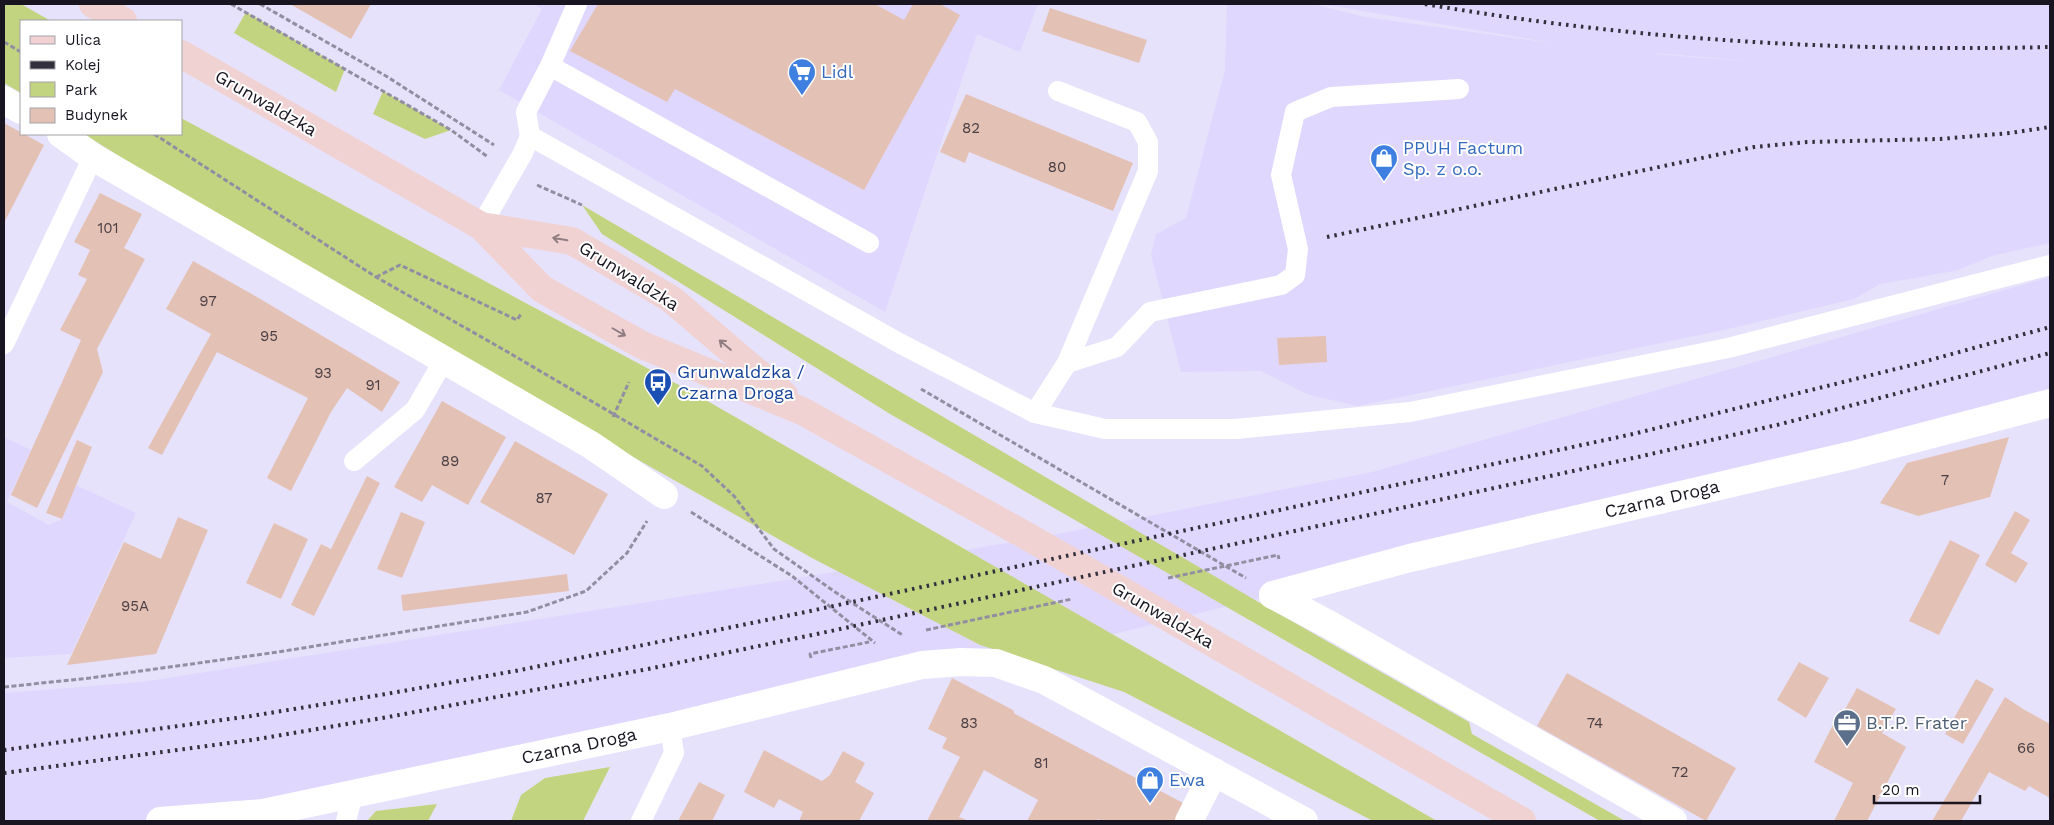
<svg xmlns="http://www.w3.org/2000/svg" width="2054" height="825" viewBox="0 0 2054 825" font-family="'Work Sans',sans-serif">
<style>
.built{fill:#e0d7fe;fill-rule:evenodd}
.green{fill:#c3d480}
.building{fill:#e4c1b5}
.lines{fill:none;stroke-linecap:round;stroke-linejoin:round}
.path{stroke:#928ea2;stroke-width:3;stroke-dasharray:5 2.5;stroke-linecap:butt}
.lane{stroke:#fff;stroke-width:20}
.street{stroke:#fff;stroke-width:28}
.secondary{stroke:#f1d2d3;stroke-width:28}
.rail{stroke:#33303d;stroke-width:4;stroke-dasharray:2.5 5;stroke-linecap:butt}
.oneway{stroke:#8f7d82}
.labels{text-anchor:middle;stroke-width:4;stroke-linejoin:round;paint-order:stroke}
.number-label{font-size:15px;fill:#4b4045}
.shop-label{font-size:18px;fill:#366cbe;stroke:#fff;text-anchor:start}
.street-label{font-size:18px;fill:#181520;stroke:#fff}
.transit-label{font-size:18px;fill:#164399;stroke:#fff;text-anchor:start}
.service-label{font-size:18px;fill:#4e5e75;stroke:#fff;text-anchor:start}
</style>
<rect width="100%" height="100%" fill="#e7e2fc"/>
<g class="built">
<path d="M533 4H1038L1020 52 977 34 885 312 499 90 542 9Z"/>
<path d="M1227 4H1313L1365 17 1558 44 1321 4H2050V243L1995 255 1955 271 1880 284 1854 299 1724 330 1358 406 1309 395 1261 371 1181 372 1151 255 1156 234 1186 218 1225 70ZM1656 54 1657 53 1748 61 1716 59Z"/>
<path d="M2050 277V398L1273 595 996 663 160 821H4V693L142 682 792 579 1032 539 1372 472Z"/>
<path d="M4 437 31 450 7 502 49 525 62 519 76 485 136 513 71 654 4 658Z"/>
</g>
<g class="green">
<path d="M4 4H21L51 21H21V93L4 83Z"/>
<path d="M246 12 345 69 336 92 234 33Z"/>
<path d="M383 91 451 130 425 139 373 114Z"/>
<path d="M181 118 690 391 1437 821H1373L1124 692 980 645 812 558 518 392 246 236 84 134H181Z"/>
<path d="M582 205 1267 607 1469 722 1472 734 1625 821H1600L890 414 602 234Z"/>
<path d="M610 767 583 821H511L521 795 545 778Z"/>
<path d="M437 804 428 821H367L376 811Z"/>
</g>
<g class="building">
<path d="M290 4H371L351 39Z"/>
<path d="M598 4H875L904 20 913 4H940L960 15 864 190 675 89 667 102 570 51Z"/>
<path d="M1050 8 1147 40 1139 63 1042 31Z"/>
<path d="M966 94 1133 163 1113 211 969 152 965 163 940 152Z"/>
<path d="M4 123 44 145 4 223Z"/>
<path d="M100 193 142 214 124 248 145 259 97 349 103 372 37 508 11 495 81 340 60 330 87 279 78 275 90 250 74 242Z"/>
<path d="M193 261 250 293 400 382 382 412 347 388 331 412 291 491 267 478 308 398 217 352 162 455 148 448 211 334 166 309Z"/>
<path d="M1326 336 1327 362 1279 365 1277 338Z"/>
<path d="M442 401 506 437 468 505 432 485 422 502 394 487Z"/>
<path d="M2009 437 1990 497 1918 516 1880 503 1907 463Z"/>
<path d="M77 440 92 447 62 519 46 513Z"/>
<path d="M515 441 608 494 574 555 480 502Z"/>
<path d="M367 476 380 483 314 616 291 605 321 544 331 549Z"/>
<path d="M2015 511 2030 520 2011 553 2028 563 2016 583 1985 565Z"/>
<path d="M401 512 425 522 402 578 377 569Z"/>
<path d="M178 517 208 530 156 654 67 665 124 542 161 559Z"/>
<path d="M274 523 308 539 281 599 246 583Z"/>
<path d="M1950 540 1980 555 1939 635 1909 621Z"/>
<path d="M567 574 569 591 403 611 401 595Z"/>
<path d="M1799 662 1829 678 1806 718 1777 700Z"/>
<path d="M1567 673 1736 768 1706 821 1537 726Z"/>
<path d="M952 678 1013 710 1015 714 1185 804 1176 821H1102L1098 819 1096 821H1027L1038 800 984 770 959 817 969 821H927L960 757 942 748 947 738 928 729Z"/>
<path d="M1976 679 1994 689 1963 744 1945 734Z"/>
<path d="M1857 688 1896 709 1882 733 1906 747 1867 821H1834L1853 783 1814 762 1841 709 1844 711Z"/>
<path d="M2005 697 2023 709 2050 724V798L2029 786 2025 791 1989 772 1961 821H1932Z"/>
<path d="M764 750 822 781 830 775 843 751 865 763 855 782 874 793 859 821H799L803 812 779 799 774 808 744 792Z"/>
<path d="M699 782 725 795 712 821H678Z"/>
</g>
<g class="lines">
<g class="path">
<path d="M231 4 451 130 488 157"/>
<path d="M260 4 386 76 494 145"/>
<path d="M4 42 21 52"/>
<path d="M154 134 376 277 506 351 702 466 734 496 774 549 835 592 904 636"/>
<path d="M537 185 582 205"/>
<path d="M376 277 400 265 517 320 521 314"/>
<path d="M921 389 1246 578"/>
<path d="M613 417 629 382"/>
<path d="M691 512 792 576 875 643"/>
<path d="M1168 578 1278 555 1279 559"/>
<path d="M926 630 1072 599"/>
<path d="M811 658 810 654 869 642"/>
<path d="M4 687 90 678 278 652 527 612 586 591 627 553 647 521"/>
</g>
<g class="lane">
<path d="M550 66 869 243"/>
<path d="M530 136 526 112 550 66 577 4"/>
<path d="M481 226 523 153 530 136 901 344 1035 413 1105 429H1236L1410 412 1728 348 2050 265"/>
<path d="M4 344 93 157"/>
<path d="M1067 363 1117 347 1150 312 1281 285 1295 275 1298 249 1281 175 1295 112 1331 97 1459 89"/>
<path d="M1035 413 1067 363 1148 171V142L1137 122 1058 91"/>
<path d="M354 461 415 410 444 360"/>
<path d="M346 821 353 794"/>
<path d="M641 821 674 753 670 727"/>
</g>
<g class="street">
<path d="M4 100 21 110"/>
<path d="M61 134 93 157 591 445 664 495"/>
<path d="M1273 595 1410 558 1853 455 2050 403"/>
<path d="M1273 595 1330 625 1673 821"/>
<path d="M160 821 263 813 670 727 922 665 961 662 996 663 1044 680 1304 821"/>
<path d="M1189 821 1214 772"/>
</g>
<g class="secondary">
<path d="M93 4 123 21"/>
<path d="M181 54 481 226 542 289 642 345 802 411 1032 539 1522 821"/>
<path d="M481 226 572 241 671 299 784 395"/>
</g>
<g class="rail">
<path d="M1425 4C1634 40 1839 52 2050 47"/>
<path d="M1327 237 1754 147 1807 142 1940 139 2010 133 2050 127"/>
<path d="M4 750 251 716 386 694 515 671 801 613 1633 434 1912 365 2050 327"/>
<path d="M4 773 252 740 388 717 648 669 831 631 1638 457 1781 424 2050 353"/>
</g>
</g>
<defs><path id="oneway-shaft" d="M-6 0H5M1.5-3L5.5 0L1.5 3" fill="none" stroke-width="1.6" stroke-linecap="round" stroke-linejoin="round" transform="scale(1.25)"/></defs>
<g class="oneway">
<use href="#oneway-shaft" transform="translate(560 239) rotate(-170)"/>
<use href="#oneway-shaft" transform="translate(619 332) rotate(30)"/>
<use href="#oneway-shaft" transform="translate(725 345) rotate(-140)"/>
</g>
<defs>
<g id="supermarket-pin" transform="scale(1.4375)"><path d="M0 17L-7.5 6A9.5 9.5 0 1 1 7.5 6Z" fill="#3f7fe0" stroke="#fff"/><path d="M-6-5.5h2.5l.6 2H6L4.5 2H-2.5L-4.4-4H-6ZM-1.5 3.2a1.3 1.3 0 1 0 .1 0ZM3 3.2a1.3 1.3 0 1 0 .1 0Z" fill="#fff"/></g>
<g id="shop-pin" transform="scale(1.4375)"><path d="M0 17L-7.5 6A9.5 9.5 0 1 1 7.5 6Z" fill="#3f7fe0" stroke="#fff"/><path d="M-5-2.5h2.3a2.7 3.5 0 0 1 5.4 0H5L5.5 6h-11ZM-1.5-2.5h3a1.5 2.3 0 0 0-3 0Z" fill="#fff"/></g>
<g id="bus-pin" transform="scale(1.4375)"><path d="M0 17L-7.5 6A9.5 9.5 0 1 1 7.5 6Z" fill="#1a4fb4" stroke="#fff"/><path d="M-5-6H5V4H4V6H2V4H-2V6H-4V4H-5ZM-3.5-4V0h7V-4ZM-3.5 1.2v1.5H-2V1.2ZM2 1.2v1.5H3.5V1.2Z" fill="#fff"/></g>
<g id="office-pin" transform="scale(1.4375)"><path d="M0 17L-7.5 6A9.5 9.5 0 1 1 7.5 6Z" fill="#5c6f8a" stroke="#fff"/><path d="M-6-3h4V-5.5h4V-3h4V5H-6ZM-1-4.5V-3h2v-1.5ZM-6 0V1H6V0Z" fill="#fff"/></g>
</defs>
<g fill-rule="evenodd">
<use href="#supermarket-pin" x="802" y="72"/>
<use href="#shop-pin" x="1384" y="158"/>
<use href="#bus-pin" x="658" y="382"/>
<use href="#office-pin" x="1847" y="723"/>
<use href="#shop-pin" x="1150" y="780"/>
</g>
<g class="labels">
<g class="number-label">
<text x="971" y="133">82</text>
<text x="1057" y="172">80</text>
<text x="108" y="233">101</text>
<text x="208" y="306">97</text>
<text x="269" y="341">95</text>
<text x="323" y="378">93</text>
<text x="373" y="390">91</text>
<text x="450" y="466">89</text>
<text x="1945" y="485">7</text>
<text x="544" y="503">87</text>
<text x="135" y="611">95A</text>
<text x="969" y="728">83</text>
<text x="1595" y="728">74</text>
<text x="2026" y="753">66</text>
<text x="1041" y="768">81</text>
<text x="1680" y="777">72</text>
</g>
<g class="shop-label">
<text x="821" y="78">Lidl</text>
<text x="1403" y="154">PPUH Factum<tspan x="1403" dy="21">Sp. z o.o.</tspan></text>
<text x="1169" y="786">Ewa</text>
</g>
<g class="street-label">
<text transform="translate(266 103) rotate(30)" y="6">Grunwaldzka</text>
<text transform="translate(629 276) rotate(32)" y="6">Grunwaldzka</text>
<text transform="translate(1662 499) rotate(-13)" y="6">Czarna Droga</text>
<text transform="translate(1163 615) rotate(30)" y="6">Grunwaldzka</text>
<text transform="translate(579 746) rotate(-12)" y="6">Czarna Droga</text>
</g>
<g class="transit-label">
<text x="677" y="378">Grunwaldzka /<tspan x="677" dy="21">Czarna Droga</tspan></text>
</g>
<g class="service-label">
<text x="1866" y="729">B.T.P. Frater</text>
</g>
</g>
<rect width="2054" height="825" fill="none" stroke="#181520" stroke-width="10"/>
<rect x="20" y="20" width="162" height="115" fill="#ffffff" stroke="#a3a1a6"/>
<rect x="30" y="36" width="25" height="8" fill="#f1d2d3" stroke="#a3a1a6"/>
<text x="65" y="45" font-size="15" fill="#181520">Ulica</text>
<rect x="30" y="61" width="25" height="8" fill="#33303d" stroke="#a3a1a6"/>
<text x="65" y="70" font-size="15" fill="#181520">Kolej</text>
<rect x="30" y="82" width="25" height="15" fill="#c3d480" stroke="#a3a1a6"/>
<text x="65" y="95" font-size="15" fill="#181520">Park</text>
<rect x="30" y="108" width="25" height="15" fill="#e4c1b5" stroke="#a3a1a6"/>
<text x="65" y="120" font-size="15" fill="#181520">Budynek</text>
<path d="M1874 795v8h106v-8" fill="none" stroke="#181520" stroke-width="2.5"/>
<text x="1882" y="795" font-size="15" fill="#181520" stroke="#ffffff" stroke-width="4" paint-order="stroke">20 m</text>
</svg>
